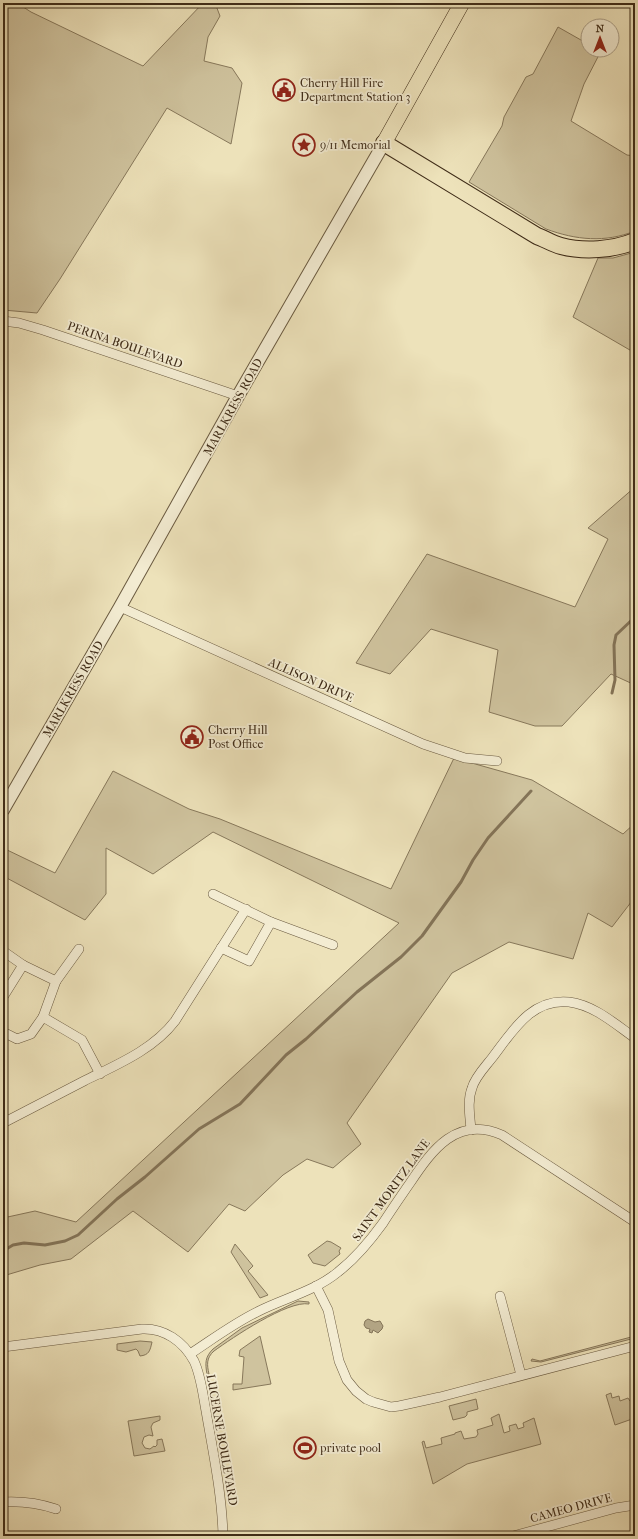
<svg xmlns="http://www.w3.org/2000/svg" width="638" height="1539" viewBox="0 0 638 1539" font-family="'IM FELL French Canon',serif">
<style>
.green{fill:#cfc39e;stroke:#87785b}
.water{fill:#b2a483;stroke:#847458}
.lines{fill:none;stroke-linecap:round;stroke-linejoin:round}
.stream{stroke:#847458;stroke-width:3}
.minor-casing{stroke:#6a5a40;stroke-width:10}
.tertiary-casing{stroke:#6a5a40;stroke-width:14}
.primary-casing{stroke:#3f2c18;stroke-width:16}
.trunk-casing{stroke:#3f2c18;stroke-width:18}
.minor{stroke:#f3ecd2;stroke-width:9}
.tertiary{stroke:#f3ecd2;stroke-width:12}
.primary{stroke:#ede2ba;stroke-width:15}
.trunk{stroke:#ede2ba;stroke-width:16}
.labels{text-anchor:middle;stroke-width:3.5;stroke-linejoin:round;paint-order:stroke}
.poi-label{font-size:12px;fill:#3f2c18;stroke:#f3ecd2;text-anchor:start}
.street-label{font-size:12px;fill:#3f2c18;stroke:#f3ecd2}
</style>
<rect width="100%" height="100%" fill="#ede2ba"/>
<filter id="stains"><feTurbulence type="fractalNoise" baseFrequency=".005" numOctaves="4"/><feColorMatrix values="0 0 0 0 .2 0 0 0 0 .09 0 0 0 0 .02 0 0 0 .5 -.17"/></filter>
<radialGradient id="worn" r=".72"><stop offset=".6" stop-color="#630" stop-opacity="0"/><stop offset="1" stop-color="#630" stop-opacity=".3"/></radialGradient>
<g class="green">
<path d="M3 3H17L31 12 143 66 203 3H215L220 16 208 37 204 61 232 68 242 83 231 144 167 108 60 279 37 313 3 310Z"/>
<path d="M558 27 588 44V50H598L601 51 584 84 571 121 627 155 635 156V231C605 243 576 240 546 229L469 182 502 126 504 117 526 77 533 74Z"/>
<path d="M635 252V353L573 317 598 258H613Z"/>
<path d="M635 487V685L611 674 562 726H535L489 712 498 650 431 629 390 674 356 663 427 554 575 607 608 539 588 528Z"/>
<path d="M454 758 532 780 623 834 635 823V897L612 927 588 913 573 959 509 942 452 973 347 1123 361 1144 333 1168 307 1159 283 1175 245 1211 229 1204 188 1252 133 1211 71 1259 40 1265 3 1276V1218L35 1211 76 1222 399 923 213 832 153 874 106 848V894L85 920 3 876V848L55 873 113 771 189 809 220 819 391 889Z"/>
<path d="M327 1241 331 1242 341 1248 339 1251 340 1254 325 1266 313 1263 308 1255Z"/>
<path d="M235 1244 253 1266 248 1271 268 1295 260 1298 231 1252Z"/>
<path d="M298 1301 309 1302V1304C288 1300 232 1338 214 1351 206 1358 207 1365 209 1374H207C205 1363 205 1357 213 1349L242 1328Z"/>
<path d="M260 1336 271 1384 233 1390V1384H242L244 1357 239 1356 240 1350Z"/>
<path d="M635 1336V1338L541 1362 531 1361 532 1359 540 1361Z"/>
<path d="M140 1341 152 1342C150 1351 149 1355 140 1356L138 1351 136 1349 126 1352 117 1350V1344Z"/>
<path d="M611 1393 612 1398 619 1396 620 1401 628 1398 630 1401 635 1399V1418L615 1425 606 1395Z"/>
<path d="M476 1399 478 1409 467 1412V1415L465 1417 453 1420 449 1406Z"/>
<path d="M499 1414 504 1433 510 1431 509 1426 516 1424 518 1429 524 1427 523 1423 534 1418 541 1444 467 1464 433 1484 422 1442 424 1441 426 1448 442 1444 441 1438 455 1434V1433L461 1431 464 1439 476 1437 478 1434 477 1430 493 1425 491 1418Z"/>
<path d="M160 1416V1420L153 1423 151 1427 153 1436 149 1435 144 1437 142 1443 145 1448 150 1449 154 1446 155 1447 157 1445V1440L162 1439 165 1451 134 1456 128 1421Z"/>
</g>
<g class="water">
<path d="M368 1319 375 1322 380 1321 383 1326 382 1329 378 1333 373 1330 372 1333 369 1332 370 1329 366 1328 364 1325 365 1321Z"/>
<path d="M306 1438 314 1443 303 1458 296 1452Z"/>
</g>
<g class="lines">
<g class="stream">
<path d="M612 693 615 680 614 645 616 635 635 617"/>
<path d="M3 1251 13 1245 24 1243 45 1245 65 1241 78 1235 117 1199 145 1177 199 1129 240 1104 286 1055 306 1039 357 992 401 957 422 936 461 882 473 860 488 838 531 791"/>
</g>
<g class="minor-casing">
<g id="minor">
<path d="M3 321 19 323 43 330 238 396"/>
<path d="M120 607 423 744 465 758 497 761"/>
<path d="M213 894 271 922 333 945"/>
<path d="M221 948 249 961 271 922"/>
<path d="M3 951 23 965 3 997"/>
<path d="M23 965 56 981 79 949"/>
<path d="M43 1017 56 981"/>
<path d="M3 1032 17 1039 31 1034 43 1017 82 1040 100 1074"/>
<path d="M3 1123C30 1109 57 1095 84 1081 116 1065 153 1050 175 1021L246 909"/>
<path d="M471 1130C470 1116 467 1101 472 1088 475 1077 485 1067 492 1058 512 1032 531 998 569 1002 594 1005 615 1024 635 1038"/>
<path d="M316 1286 328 1310 339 1361 347 1380 356 1391 366 1399 373 1402 391 1407 399 1406 440 1397 635 1346"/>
<path d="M500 1296 521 1375"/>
<path d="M3 1347 142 1329C164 1328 183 1341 194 1361 201 1376 203 1395 206 1411 213 1452 222 1494 223 1536"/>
<path d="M190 1354C213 1339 234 1323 259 1311 285 1298 315 1291 338 1272 356 1258 370 1241 383 1223 392 1209 401 1196 410 1183 432 1150 457 1115 502 1135L635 1222"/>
<path d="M3 1502C22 1501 38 1503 56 1509"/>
<path d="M513 1536 616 1508 635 1505"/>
</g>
</g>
<g class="tertiary-casing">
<path id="tertiary" d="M3 810 120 607 238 396 384 143"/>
</g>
<g class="primary-casing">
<path id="primary" d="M384 143 462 3"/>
</g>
<g class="trunk-casing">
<path id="trunk" d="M384 143 537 236C545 239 553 244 561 246 584 252 613 250 635 241"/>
</g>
<use href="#minor" class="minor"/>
<use href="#tertiary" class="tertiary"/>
<use href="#primary" class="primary"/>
<use href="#trunk" class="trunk"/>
</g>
<defs>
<g id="civic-ring" transform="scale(1.15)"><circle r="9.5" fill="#f3ecd2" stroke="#8f2418" stroke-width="1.5"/><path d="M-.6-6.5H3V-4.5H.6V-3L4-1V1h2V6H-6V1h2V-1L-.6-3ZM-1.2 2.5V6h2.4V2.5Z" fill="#8f2418"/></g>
<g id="sight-ring" transform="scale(1.15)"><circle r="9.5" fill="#f3ecd2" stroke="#8f2418" stroke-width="1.5"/><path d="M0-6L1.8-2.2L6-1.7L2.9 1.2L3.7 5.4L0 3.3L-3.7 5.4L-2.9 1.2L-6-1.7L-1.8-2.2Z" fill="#8f2418"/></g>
<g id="stadium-ring" transform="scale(1.15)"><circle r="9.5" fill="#f3ecd2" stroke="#8f2418" stroke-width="1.5"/><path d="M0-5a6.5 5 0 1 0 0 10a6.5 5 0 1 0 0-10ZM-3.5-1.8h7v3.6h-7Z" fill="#8f2418"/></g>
</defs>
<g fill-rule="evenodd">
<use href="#civic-ring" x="284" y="90"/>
<use href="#sight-ring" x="304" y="145"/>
<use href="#civic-ring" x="192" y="737"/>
<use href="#stadium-ring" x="305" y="1448"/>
</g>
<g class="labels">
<g class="poi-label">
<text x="300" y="87">Cherry Hill Fire<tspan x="300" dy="14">Department Station 3</tspan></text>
<text x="320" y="149">9/11 Memorial</text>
<text x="208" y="734">Cherry Hill<tspan x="208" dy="14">Post Office</tspan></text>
<text x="320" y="1452">private pool</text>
</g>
<g class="street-label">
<text transform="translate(125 345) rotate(19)" y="4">PERINA BOULEVARD</text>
<text transform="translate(233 407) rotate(-61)" y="4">MARLKRESS ROAD</text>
<text transform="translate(311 680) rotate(24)" y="4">ALLISON DRIVE</text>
<text transform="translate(73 689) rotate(-60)" y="4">MARLKRESS ROAD</text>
<text transform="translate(391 1190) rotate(-54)" y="4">SAINT MORITZ LANE</text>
<text transform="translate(222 1440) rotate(80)" y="4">LUCERNE BOULEVARD</text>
<text transform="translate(571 1508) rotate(-15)" y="4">CAMEO DRIVE</text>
</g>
</g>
<rect width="638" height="1539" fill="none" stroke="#ede2ba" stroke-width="16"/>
<rect x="4" y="4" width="630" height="1531" fill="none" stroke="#3f2c18" stroke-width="2"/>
<rect x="8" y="8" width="622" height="1523" fill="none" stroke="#3f2c18"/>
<g transform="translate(600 38)"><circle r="19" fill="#f3ecd2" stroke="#ab9f88"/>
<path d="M0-3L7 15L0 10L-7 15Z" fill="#8f2418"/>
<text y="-6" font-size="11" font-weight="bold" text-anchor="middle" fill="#3f2c18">N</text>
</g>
<rect width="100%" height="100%" filter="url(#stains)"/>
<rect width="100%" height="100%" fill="url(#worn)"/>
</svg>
